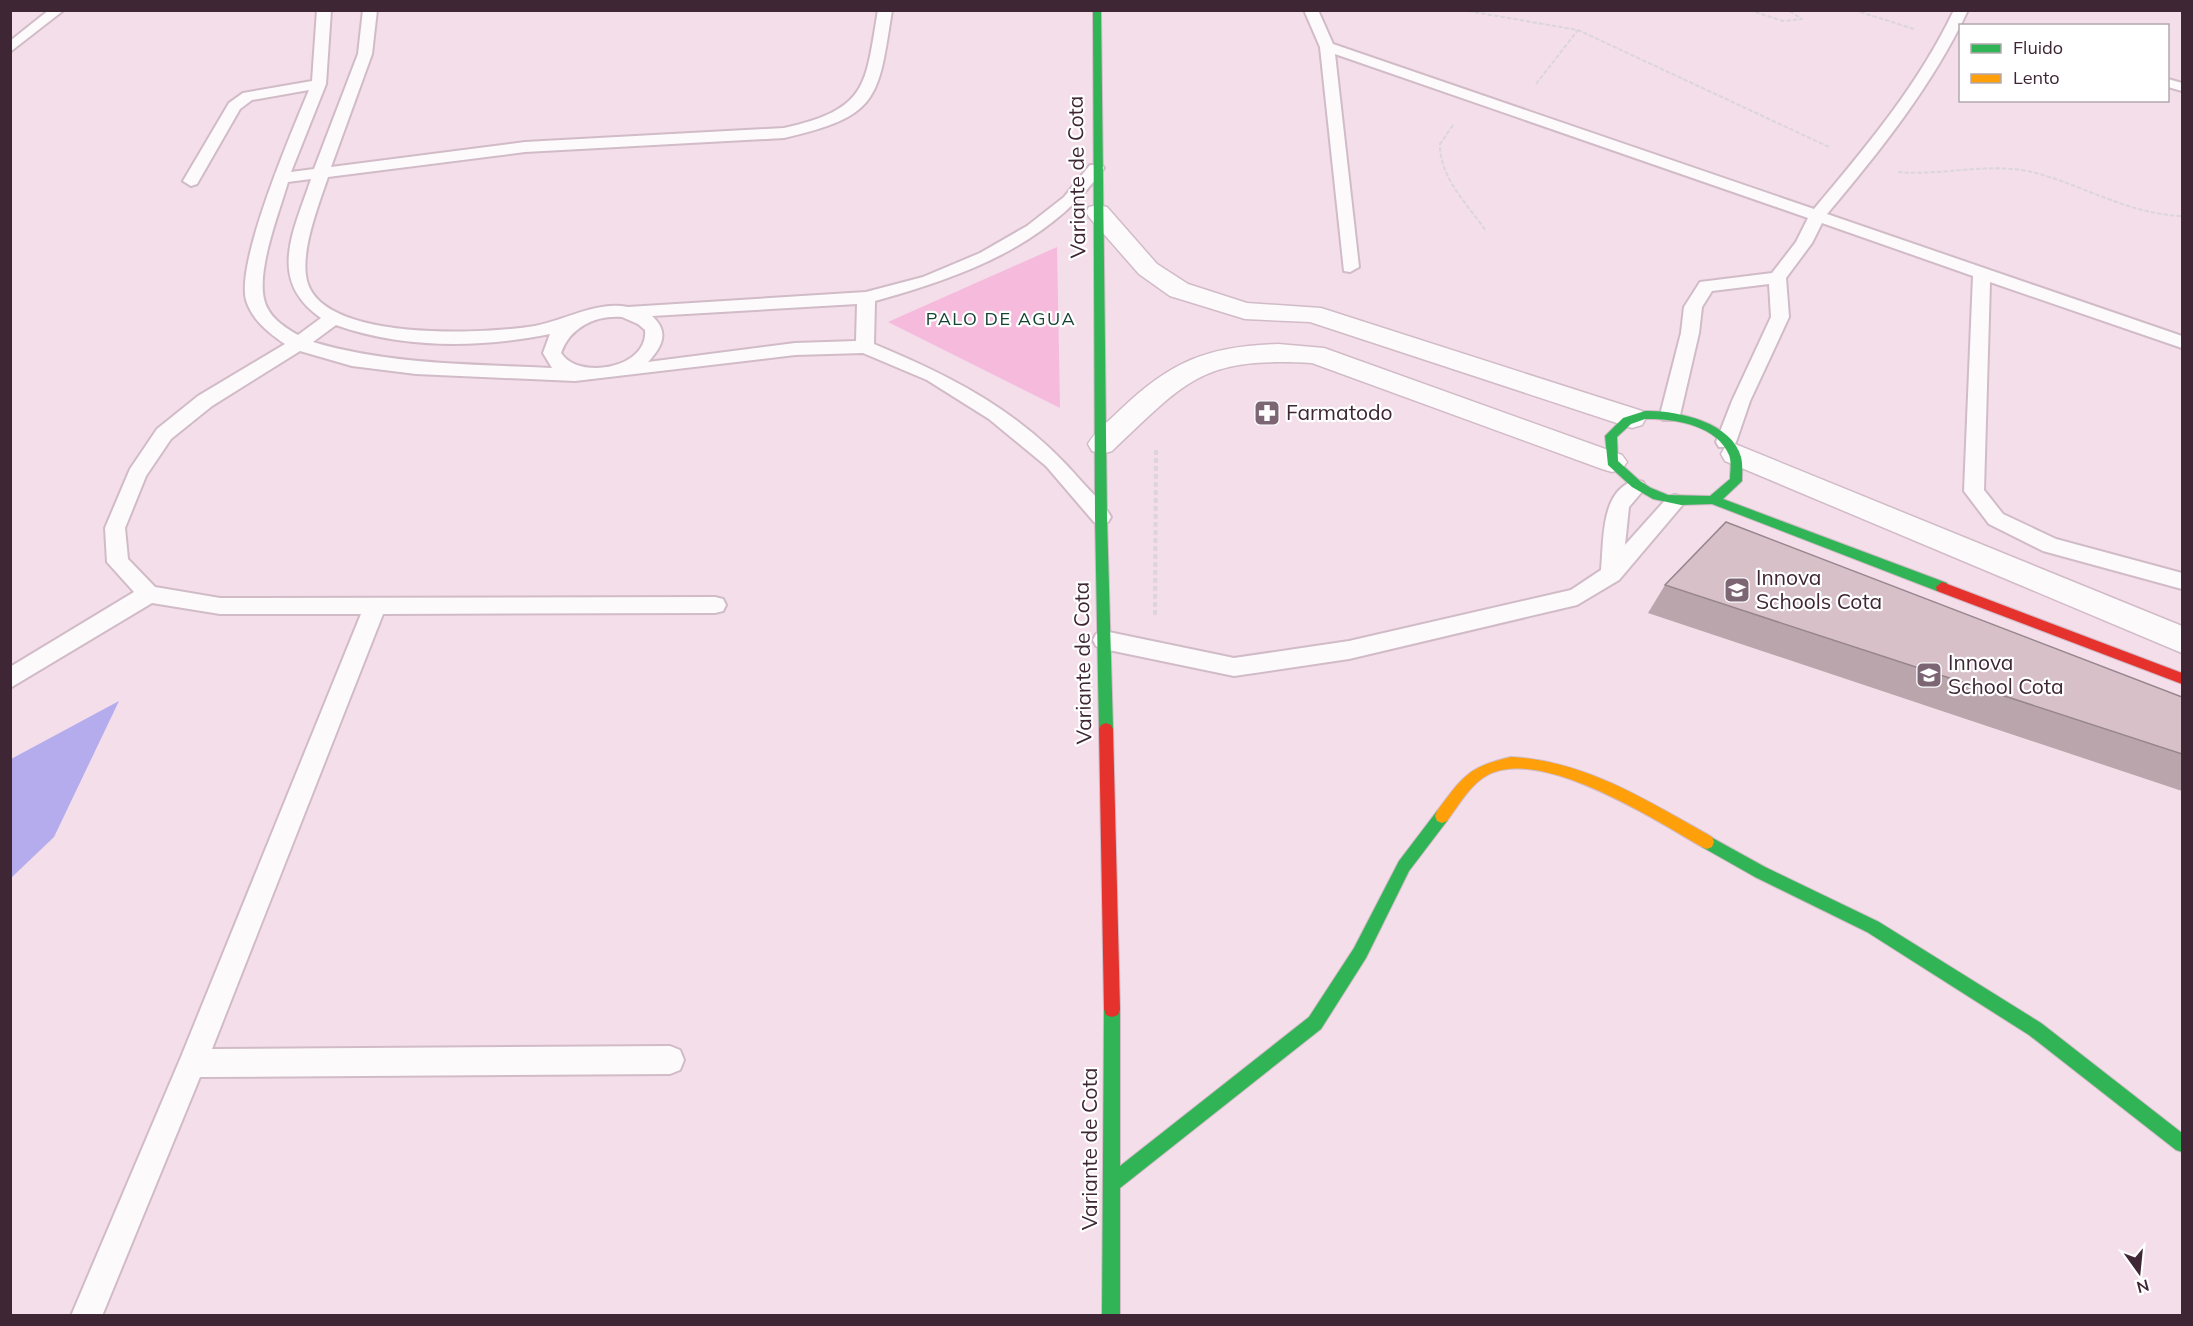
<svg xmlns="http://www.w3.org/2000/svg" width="2193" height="1326" viewBox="0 0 2193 1326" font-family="Mulish,sans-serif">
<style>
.green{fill:#f5badc}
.water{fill:#b5acee}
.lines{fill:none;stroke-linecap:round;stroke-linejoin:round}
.lane-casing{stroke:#d1bbc7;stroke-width:4}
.street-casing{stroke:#d1bbc7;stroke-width:3}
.fast-casing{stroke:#d1bbc7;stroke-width:2}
.slow-casing{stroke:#d1bbc7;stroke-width:2}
.jam-casing{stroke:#d1bbc7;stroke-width:2}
.path-far1{stroke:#dcd5d9;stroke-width:2;stroke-dasharray:4.5 2;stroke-linecap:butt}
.path{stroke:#dcd5d9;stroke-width:4;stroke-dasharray:5 3;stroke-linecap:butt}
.lane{fill:#fdfafc;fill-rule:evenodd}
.street{fill:#fdfafc;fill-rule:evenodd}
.fast{fill:#30b455;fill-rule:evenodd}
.slow{fill:#ff9f0a;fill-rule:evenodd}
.jam{fill:#e5322d;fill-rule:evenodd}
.wall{fill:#baa5ad}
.building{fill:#d8c0c9;stroke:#97868d;stroke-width:1.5}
.labels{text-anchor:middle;stroke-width:4.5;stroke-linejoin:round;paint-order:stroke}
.far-neighbourhood-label{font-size:18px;letter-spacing:1.5px;fill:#154432;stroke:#fff}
.street-label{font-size:21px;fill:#3e2634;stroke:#fff}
.poi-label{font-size:21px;fill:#3e2634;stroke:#fff;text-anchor:start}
</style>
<rect width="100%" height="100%" fill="#f3deea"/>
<path class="green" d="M1057 247 1060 408 888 322Z"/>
<path class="water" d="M119 701 54 837 11 878V759Z"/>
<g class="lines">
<g class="lane-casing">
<g id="lane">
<path d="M49 10H64L10 52V41Z"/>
<path d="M317 10H331L326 84 291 172 314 169 358 54 363 10H377L372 54 331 167 525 142 784 128C868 109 865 87 878 10H892C878 100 879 116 784 138L525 152 328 177C319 204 298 256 308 284 328 342 486 334 535 326 566 320 596 301 628 307L866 292 923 277 980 253 1027 226 1064 197 1090 165H1102L1104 168C1050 245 962 277 875 301L874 344C956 378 1023 413 1082 482 1092 493 1104 504 1111 517L1108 522 1101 525 1094 522 1046 466 989 419 927 380 863 353 795 355 575 381 416 374 352 366 300 351 212 406 171 439 146 476 125 528 128 559 155 587 220 598 715 597 723 599 726 605 723 611 715 613 383 614 212 1049 670 1046 680 1050 684 1060 680 1070 670 1074 200 1077 102 1316H71L181 1057 361 614H220L152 603 10 688V667L134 592 107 562 105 528 130 469 157 429 198 396 285 344C269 333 252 320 246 300 236 261 292 131 309 90L252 100 240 109 197 184 191 186 183 181 229 103 243 93 312 81ZM311 179C294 231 266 280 321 318L298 335C284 327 268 317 264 299 257 268 279 213 288 182ZM857 304 856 341 795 343 648 362C662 347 670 332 652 316ZM622 317 638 324 645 330C649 368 579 381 561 353 570 327 596 315 622 317ZM336 325C403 349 481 348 550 334L543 353 552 368C471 364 391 365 313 342Z"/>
<path d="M1304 10H1318L1333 44 1814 209C1866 147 1919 84 1954 10H1968C1933 85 1880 151 1827 214L2182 336V348L1990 282 1984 490 2003 514 2056 539 2182 573V589L2043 551 1989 524 1964 491 1973 276 1822 223 1812 243 1786 278 1789 317 1750 401 1736 442 1733 447H1719L1716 442 1732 401 1771 317 1769 284 1712 291 1702 307 1699 333 1680 415 1677 420H1663L1660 415 1681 333 1684 307 1700 282 1772 273 1796 242 1808 218 1335 54 1359 267 1350 272 1344 271 1320 47Z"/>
<path d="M2168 79 2182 83V91L2168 87Z"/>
<path d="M1636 480 1643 482 1646 487 1629 507 1625 545 1668 497 1675 495 1682 497 1685 502 1619 580 1577 605 1349 659 1234 676 1104 649 1096 646 1093 640 1096 634 1104 631 1234 658 1349 641 1571 590 1601 570C1604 540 1600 490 1636 480Z"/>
</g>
</g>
<g class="street-casing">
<g id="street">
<path d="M1098 205 1107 207 1157 264 1188 284 1247 303 1321 308 1642 411 1646 418 1642 425 1632 428 1310 322 1245 319 1170 296 1139 274 1089 217 1086 212 1089 207Z"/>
<path d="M1278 344 1324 348 1622 455 1627 462 1622 469 1612 472 1602 469 1312 363C1202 357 1188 379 1112 451L1102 454 1092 451 1088 444C1095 431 1109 421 1120 410 1170 362 1207 346 1278 344Z"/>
<path d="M1735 444 2182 626V653L1725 461 1721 454 1725 447Z"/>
</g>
</g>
<g class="fast-casing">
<g id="fast">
<path d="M1093 10H1101L1107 517 1113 729 1111 733 1106 735 1101 733 1099 729 1095 517Z"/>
<path d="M1645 411C1676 410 1732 422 1741 457 1743 465 1742 473 1742 481L1723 499 1947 583 1948 587 1947 591H1937L1712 504 1681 505 1653 499 1632 487 1608 465 1605 436 1623 418ZM1645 419C1673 418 1717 425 1729 455 1732 463 1730 472 1730 479L1710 496 1668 495 1651 488 1640 481 1618 461 1617 437 1631 424Z"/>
<path d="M1442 809 1447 811 1449 816 1447 821 1409 871 1366 958 1321 1029 1120 1188V1316H1102L1104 1009 1106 1003 1112 1001 1118 1003 1120 1009V1166L1309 1017 1354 948 1399 861 1437 811Z"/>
<path d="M1707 835 1765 867 1879 922 2041 1023 2182 1133V1152L2176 1150 2029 1035 1867 932 1755 877 1702 847 1700 842 1702 837Z"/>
</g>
</g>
<g class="slow-casing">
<path id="slow" d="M1511 757C1586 761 1648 801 1712 837L1714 842 1712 847 1707 849 1702 847C1655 820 1539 745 1486 776 1470 785 1458 806 1447 821L1442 823 1437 821 1435 816 1437 811C1463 777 1467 767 1511 757Z"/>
</g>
<g class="jam-casing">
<g id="jam">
<path d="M1942 582 2182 673V684L1937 591 1936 587Z"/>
<path d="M1106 723 1111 725 1113 729 1120 1009 1118 1015 1112 1017 1106 1015 1104 1009 1099 729 1101 725Z"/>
</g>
</g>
<g class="path-far1">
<path d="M1462 10 1578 30 1829 147"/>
<path d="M1749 10 1783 21 1802 19 1788 10"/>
<path d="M1854 10 1914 29"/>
<path d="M1536 84 1578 30"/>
<path d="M1453 125 1440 144C1439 177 1468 205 1486 231"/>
<path d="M1898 172C1942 176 1988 162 2032 172 2084 185 2127 214 2182 216"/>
</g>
<path class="path" d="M1155 615 1156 449"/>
<use href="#lane" class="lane"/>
<use href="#street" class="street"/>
<use href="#fast" class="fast"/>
<use href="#slow" class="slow"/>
<use href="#jam" class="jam"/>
</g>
<path class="wall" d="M1665 585 2182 697V791L1648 613Z"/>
<path class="building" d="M1726 522 2182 697V754L1665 585Z"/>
<defs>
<g id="pharmacy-square" transform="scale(1.35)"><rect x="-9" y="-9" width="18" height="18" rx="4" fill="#7d6674" stroke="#fff"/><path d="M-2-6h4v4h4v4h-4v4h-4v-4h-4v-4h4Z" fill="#fff"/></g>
<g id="school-square" transform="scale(1.35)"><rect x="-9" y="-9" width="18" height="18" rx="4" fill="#7d6674" stroke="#fff"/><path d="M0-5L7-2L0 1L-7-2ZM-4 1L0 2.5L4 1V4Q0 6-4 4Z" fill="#fff"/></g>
</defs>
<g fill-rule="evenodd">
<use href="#pharmacy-square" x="1267" y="413"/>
<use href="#school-square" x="1737" y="590"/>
<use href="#school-square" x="1929" y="675"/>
</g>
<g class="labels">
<g class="far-neighbourhood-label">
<text x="1001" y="325">PALO DE AGUA</text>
</g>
<g class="street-label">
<text transform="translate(1077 177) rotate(-91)" y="7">Variante de Cota</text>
<text transform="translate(1083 663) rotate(-91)" y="7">Variante de Cota</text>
<text transform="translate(1090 1149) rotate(-90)" y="7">Variante de Cota</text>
</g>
<g class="poi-label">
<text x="1286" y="420">Farmatodo</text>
<text x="1756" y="585">Innova<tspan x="1756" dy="24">Schools Cota</tspan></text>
<text x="1948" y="670">Innova<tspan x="1948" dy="24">School Cota</tspan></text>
</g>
</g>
<rect width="2193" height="1326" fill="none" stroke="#3e2634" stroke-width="24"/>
<rect x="1959" y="24" width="210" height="78" fill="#ffffff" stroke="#b2a8ae" stroke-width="1.5"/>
<rect x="1971" y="44" width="30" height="9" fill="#30b455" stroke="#b2a8ae" stroke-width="1.5"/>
<text x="2013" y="54" font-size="18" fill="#3e2634">Fluido</text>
<rect x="1971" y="74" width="30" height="9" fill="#ff9f0a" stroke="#b2a8ae" stroke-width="1.5"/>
<text x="2013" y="84" font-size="18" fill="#3e2634">Lento</text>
<g transform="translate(2139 1272) rotate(165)" stroke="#ffffff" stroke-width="4.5" paint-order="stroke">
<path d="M0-4.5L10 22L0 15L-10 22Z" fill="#3e2634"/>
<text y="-9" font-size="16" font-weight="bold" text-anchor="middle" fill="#3e2634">N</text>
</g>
</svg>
